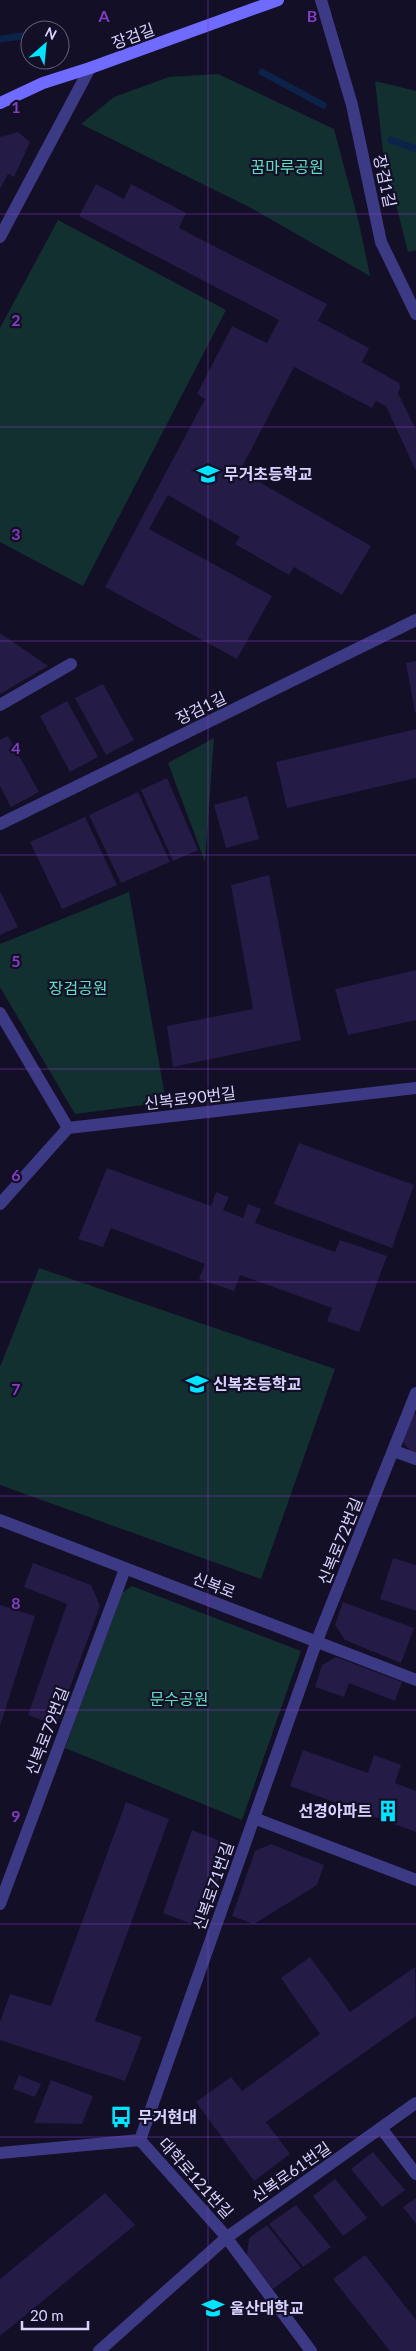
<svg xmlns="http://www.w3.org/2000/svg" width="416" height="2351" viewBox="0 0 416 2351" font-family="Lato,'Noto Sans KR',sans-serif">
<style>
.green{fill:#12302f}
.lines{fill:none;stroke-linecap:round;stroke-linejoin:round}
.stream{stroke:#0c2248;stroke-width:7}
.building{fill:#241b47}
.street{stroke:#3d3a85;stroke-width:12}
.secondary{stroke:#6f6bff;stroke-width:12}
.grid{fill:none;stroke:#843dc5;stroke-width:1;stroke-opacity:0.55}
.labels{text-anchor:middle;stroke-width:4.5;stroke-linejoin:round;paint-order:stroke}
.street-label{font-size:16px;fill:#d9d4ff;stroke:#130f26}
.park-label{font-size:16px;fill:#5fe0c0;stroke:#130f26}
.poi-label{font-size:16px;font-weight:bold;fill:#d9d4ff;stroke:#130f26;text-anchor:start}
.grid-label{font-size:16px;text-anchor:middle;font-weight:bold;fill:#843dc5;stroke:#130f26;stroke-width:4.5;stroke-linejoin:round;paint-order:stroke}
</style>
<rect width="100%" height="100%" fill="#130f26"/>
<g class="green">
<path d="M218 74 334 129 359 223 370 276 249 207 81 124 114 97 169 77Z"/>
<path d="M375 81 416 91V250L408 252 383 152Z"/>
<path d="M58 220 226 310 83 586 0 542V328Z"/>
<path d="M214 738 205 862 168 763Z"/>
<path d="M129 892 166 1102 75 1114 0 987V944Z"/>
<path d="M39 1268 335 1369 261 1579 0 1485V1367Z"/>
<path d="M132 1586 301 1651 242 1820 65 1748 122 1593Z"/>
</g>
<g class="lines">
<g class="stream">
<path d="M0 39 30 35"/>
<path d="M262 72 323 105"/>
<path d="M391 140 416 149"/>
</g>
</g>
<g class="building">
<path d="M18 132 30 142 14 177 8 174 0 189V137Z"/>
<path d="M96 184 124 199 131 184 186 213 179 228 327 304 318 321 369 348 362 362 399 383 400 388 398 393 416 430V471L386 406 376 401 372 408 294 367 240 471 371 546 342 595 294 567 289 575 235 544 240 537 168 495 149 529 272 596 237 659 105 587 205 399 197 394 232 326 267 343 279 320 79 216Z"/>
<path d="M0 633 48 666 0 694Z"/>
<path d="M416 661V712H415L406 663Z"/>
<path d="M103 684 134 740 106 755 75 698Z"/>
<path d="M67 701 98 757 70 772 40 716Z"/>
<path d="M416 729V778L287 808 276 762Z"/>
<path d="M8 736 39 792 11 807 0 786V740Z"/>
<path d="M167 778 198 850 173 861 141 790Z"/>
<path d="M138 792 170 862 121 883 89 815Z"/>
<path d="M247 796 259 839 226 848 214 805Z"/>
<path d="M85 817 117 885 62 909 30 842Z"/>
<path d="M269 875 301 1040 173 1067 167 1026 253 1009 231 885Z"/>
<path d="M0 891 18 927 0 935Z"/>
<path d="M416 970V1020L348 1035 335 989Z"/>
<path d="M299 1143 414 1185 392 1248 274 1204Z"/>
<path d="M107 1168 211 1206 216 1192 229 1197 223 1210 243 1218 248 1204 261 1209 255 1223 335 1252 340 1240 387 1256 359 1332 327 1321 332 1308 240 1275 234 1291 199 1279 205 1264 111 1228 103 1247 78 1239Z"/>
<path d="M413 1413 416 1414V1454L412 1453 402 1441Z"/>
<path d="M393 1558 416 1565V1611L380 1599Z"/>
<path d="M33 1563 91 1585 100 1606 56 1725 28 1715 67 1604 24 1587Z"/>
<path d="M343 1602 414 1628 401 1663 345 1640 335 1625Z"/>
<path d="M0 1605 35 1616 0 1726Z"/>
<path d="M336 1657 402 1682 395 1701 349 1683 344 1697 315 1687 322 1665Z"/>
<path d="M303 1750 368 1773 374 1755 401 1765 395 1783 416 1791V1832L290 1786Z"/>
<path d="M30 1761 43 1766 40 1776 27 1771Z"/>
<path d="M126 1802 169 1819 95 2021 142 2037 125 2081 0 2040V2022L10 1994 51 2006Z"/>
<path d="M192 1830 231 1845 202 1928 163 1913Z"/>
<path d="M271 1844 324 1865 317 1885 254 1924 232 1916 255 1851Z"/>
<path d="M310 1957 350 2012 415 1967 416 2016 266 2122 290 2154 254 2181 196 2102 231 2077 242 2091 320 2034 281 1978Z"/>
<path d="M19 2075 41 2084 35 2097 13 2089Z"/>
<path d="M51 2080 93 2096 82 2124 34 2123Z"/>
<path d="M373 2152 405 2190 382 2207 351 2169Z"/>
<path d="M335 2179 367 2218 343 2236 313 2196Z"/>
<path d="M105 2193 135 2225 0 2336V2279Z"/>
<path d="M416 2198V2224L403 2207Z"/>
<path d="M296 2205 331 2247 303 2267 269 2224Z"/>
<path d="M267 2225 301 2268 273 2289 247 2256 249 2238Z"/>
<path d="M365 2255 416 2320V2351H390L333 2279Z"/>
</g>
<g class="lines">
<g class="street">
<path d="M321 0 352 105 381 242 416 314"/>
<path d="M0 237 90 68"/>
<path d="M0 705 71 664"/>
<path d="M0 824 416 620"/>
<path d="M0 1013 68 1128"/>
<path d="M0 1204 68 1128 416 1088"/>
<path d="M394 1451 416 1459"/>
<path d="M0 1520 416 1680"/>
<path d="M254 1818 416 1880"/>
<path d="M0 1904 125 1569"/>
<path d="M381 2128 416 2174"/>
<path d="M140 2140 316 1643 416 1393"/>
<path d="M0 2153 140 2140 223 2233 311 2351"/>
<path d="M99 2351 226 2238 416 2103"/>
</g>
<path class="secondary" d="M0 103 43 83 90 68 278 0"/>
</g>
<path class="grid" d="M208 0V2351M0 214H416M0 427H416M0 641H416M0 855H416M0 1069H416M0 1282H416M0 1496H416M0 1710H416M0 1924H416M0 2137H416"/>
<defs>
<g id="school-bare" transform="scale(1.725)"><path d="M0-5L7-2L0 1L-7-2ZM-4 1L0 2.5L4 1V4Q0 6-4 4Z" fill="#00e5ff" stroke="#130f26" stroke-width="2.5" paint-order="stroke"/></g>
<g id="building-bare" transform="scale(1.725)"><path d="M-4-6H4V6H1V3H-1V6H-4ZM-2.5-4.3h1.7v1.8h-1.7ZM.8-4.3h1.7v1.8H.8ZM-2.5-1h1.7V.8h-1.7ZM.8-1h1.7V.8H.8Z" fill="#00e5ff" stroke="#130f26" stroke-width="2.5" paint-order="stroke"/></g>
<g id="bus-bare" transform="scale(1.725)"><path d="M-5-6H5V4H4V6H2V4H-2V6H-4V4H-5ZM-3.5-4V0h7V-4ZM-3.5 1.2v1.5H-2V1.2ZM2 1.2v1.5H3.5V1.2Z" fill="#00e5ff" stroke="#130f26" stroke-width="2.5" paint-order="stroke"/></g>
<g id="university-bare" transform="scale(1.725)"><path d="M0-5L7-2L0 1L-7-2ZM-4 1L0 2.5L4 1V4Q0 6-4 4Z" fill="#00e5ff" stroke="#130f26" stroke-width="2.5" paint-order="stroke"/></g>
</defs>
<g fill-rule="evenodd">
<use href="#school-bare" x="208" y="474"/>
<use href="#school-bare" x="197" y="1384"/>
<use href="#building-bare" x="388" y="1811"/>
<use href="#bus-bare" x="121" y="2117"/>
<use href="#university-bare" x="213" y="2308"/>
</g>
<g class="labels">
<g class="street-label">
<text transform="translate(133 36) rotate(-20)" y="6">장검길</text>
<text transform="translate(385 181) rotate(78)" y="6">장검1길</text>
<text transform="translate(201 708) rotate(-26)" y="6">장검1길</text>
<text transform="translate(190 1098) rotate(-7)" y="6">신복로90번길</text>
<text transform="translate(340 1541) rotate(-68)" y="6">신복로72번길</text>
<text transform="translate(214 1585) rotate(21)" y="6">신복로</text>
<text transform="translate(47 1731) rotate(-69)" y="6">신복로79번길</text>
<text transform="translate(213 1886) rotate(-71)" y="6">신복로71번길</text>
<text transform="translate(291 2172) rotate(-35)" y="6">신복로61번길</text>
<text transform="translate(196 2178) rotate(48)" y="6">대학로121번길</text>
</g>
<g class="park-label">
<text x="287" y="173">꿈마루공원</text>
<text x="78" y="994">장검공원</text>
<text x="179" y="1705">문수공원</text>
</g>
<g class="poi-label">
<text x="224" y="480">무거초등학교</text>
<text x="213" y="1390">신복초등학교</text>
<text x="372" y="1817" text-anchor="end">선경아파트</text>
<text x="138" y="2123">무거현대</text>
<text x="230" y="2314">울산대학교</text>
</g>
</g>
<g class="grid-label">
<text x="104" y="22">A</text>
<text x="312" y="22">B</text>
<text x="16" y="113">1</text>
<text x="16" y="326">2</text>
<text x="16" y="540">3</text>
<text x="16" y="754">4</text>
<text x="16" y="967">5</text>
<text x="16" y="1181">6</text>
<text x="16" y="1395">7</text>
<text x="16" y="1609">8</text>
<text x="16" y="1822">9</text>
</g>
<g transform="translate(45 45) rotate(27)"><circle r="24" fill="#130f26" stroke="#625e7d"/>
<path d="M0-4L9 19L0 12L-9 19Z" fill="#00e5ff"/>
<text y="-8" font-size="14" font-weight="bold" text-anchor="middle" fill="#d9d4ff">N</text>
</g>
<path d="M22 2321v8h66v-8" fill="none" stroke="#d9d4ff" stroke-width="2.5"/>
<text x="30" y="2321" font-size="15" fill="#d9d4ff" stroke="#130f26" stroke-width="4" paint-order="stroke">20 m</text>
</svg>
